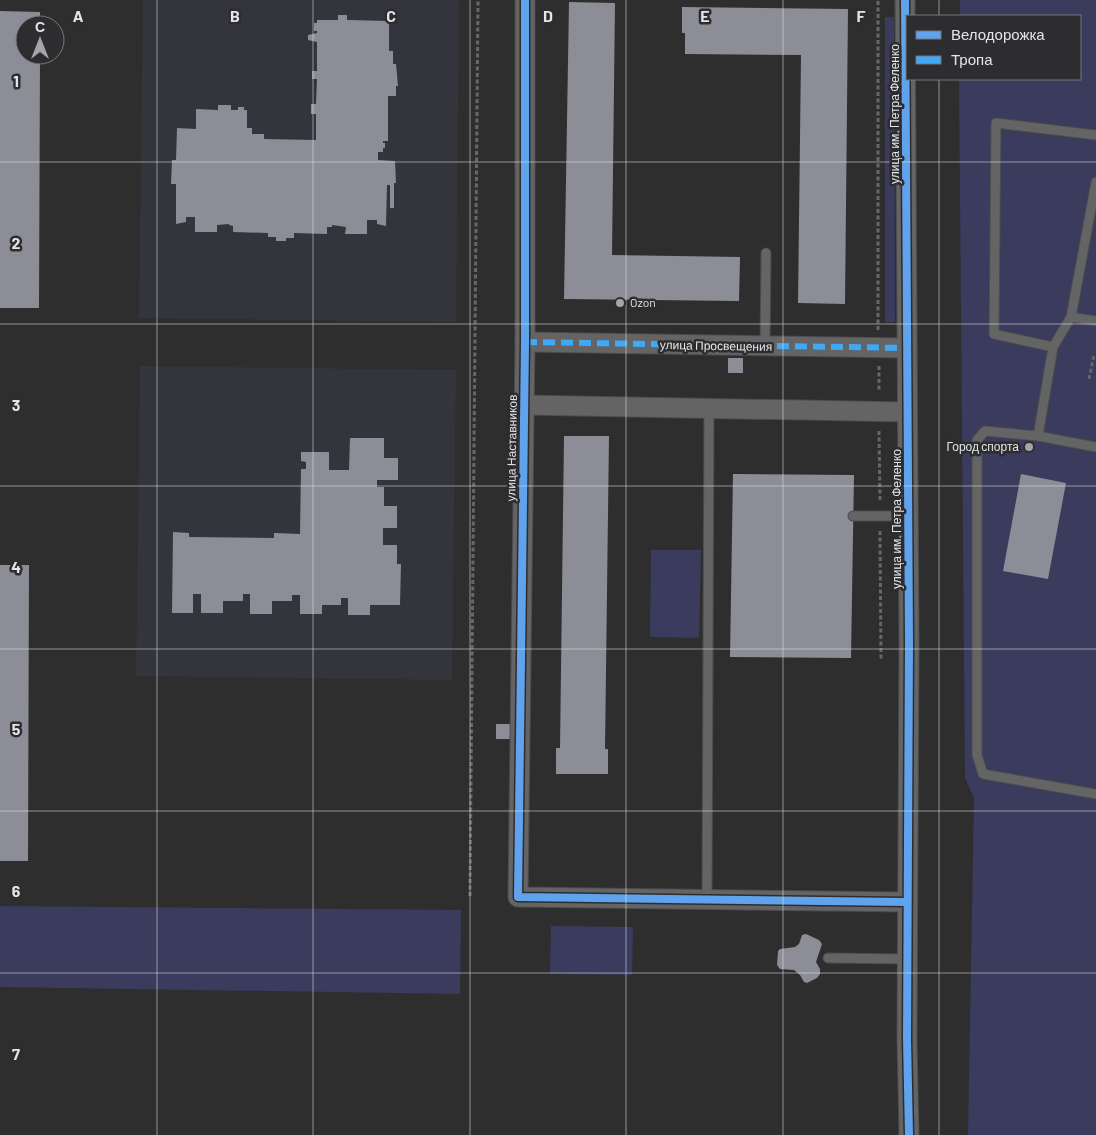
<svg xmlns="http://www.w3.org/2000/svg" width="1096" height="1135" viewBox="0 0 1096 1135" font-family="Barlow,sans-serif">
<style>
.built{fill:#34343d}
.green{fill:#3a3b5d}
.building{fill:#8c8d96}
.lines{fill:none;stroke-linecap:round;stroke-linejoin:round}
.service-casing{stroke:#4c4c4d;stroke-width:11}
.minor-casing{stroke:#4c4c4d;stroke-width:21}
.path{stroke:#676768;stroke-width:3;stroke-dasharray:4 2.5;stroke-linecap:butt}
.service{stroke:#646465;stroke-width:9}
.minor{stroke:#646465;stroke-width:19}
.quiet{stroke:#3fa9f5;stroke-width:6;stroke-dasharray:12 6;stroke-linecap:butt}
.cycleway-casing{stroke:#2d2d30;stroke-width:11}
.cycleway{stroke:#60a3ed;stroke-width:8}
.grid{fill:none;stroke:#e4e5e7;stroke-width:1;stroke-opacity:0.55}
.poi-dot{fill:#a4a5a7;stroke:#2d2d30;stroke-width:2}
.labels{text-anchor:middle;stroke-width:5;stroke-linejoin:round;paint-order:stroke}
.street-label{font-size:12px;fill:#e4e5e7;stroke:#2d2d30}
.poi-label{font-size:12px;fill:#e4e5e7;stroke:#2d2d30;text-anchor:start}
.grid-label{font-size:16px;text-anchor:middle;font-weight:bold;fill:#e4e5e7;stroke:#2d2d30;stroke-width:5;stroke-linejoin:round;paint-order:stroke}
</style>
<rect width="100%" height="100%" fill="#2e2e2f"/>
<g class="built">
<path d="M143 0H459L456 322 139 318Z"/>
<path d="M140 366 456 370 452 680 136 676Z"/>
</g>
<g class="green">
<path d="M960 0H1096V1135H968L974 798 965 778 959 79H1080V16H960Z"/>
<path d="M885 17H894L895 322H885Z"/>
<path d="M651 550H701L699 638 650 637Z"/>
<path d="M0 906 461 910 460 994 0 987Z"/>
<path d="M551 926 633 927 632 975 550 974Z"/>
</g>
<g class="building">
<path d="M569 2 615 3 612 255 740 257 739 301 564 299Z"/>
<path d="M682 7 848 9 845 304 798 303 801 55 685 54V33H682Z"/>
<path d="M0 11 40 12V25H25V55H40L39 308H0Z"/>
<path d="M338 15H347V20L389 21V51H393V64H396L398 86H396V96H388V141H383V143H385V148H383V152H378V160L395 161 396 183H394V208H390V185H387L386 226 377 224V220H367V234H345L346 227 332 225V227H327V234L294 233V238H286V241H276V237H268V233L233 232V226L229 225V224L217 225V232H195V217H186V222L176 224V184H171L172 160H176L177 128 196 129V109L218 110V105H231V110H238V107H244V110H247V128H252V134H264V139L316 140V114H311V104H316L317 79H312V71H317V42L308 40V35L317 33V31H314V23H317V20H338Z"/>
<rect x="728" y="358" width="15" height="15"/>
<path d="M564 436H609L605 749H608V774H556V748H560Z"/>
<path d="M350 438H384V458H398V480H377V487H384V506H397V528H383V545H397V564H401L400 605H370V615H348V598H341V605H322V614H300V595H292V601H272V614H250V594H243V601H223V613H201V594H193V613H172L173 532 189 533V537L274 538V533L300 534 301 469H306V462L301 461V452H329V470H349Z"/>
<path d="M733 474 854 475 851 658 730 657Z"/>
<path d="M1021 474 1066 483 1048 579 1003 571Z"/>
<path d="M0 565H29L28 861H0Z"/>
<rect x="496" y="724" width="15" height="15"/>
<path d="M806 934 819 940 822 944 816 962 820 969V974L817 978 807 983 804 982 800 975 794 970 780 969 777 965 778 951 780 949 795 947 799 944 802 935Z"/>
</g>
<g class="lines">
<g class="service-casing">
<g id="service">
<path d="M1096 182 1071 317 1096 321"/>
<path d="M765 347 766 253"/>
<path d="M1053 347 994 334 996 123 1096 135"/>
<path d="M1038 436 1053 347 1071 317"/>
<path d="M1096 447 1038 436 985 431 977 440V755L983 774 1096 794"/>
<path d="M853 516H908"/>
<path d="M707 899 709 408"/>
<path d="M828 958 907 959"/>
</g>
</g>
<g class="minor-casing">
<g id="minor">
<path d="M525 0V342L518 897 907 902"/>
<path d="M905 0 909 643 907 1039 909 1135"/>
<path d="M525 342 907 348"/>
<path d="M524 405 907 412"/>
</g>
</g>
<g class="path">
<path d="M878 330V0"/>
<path d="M879 366V392"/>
<path d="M1089 379 1094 355"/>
<path d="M879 431 880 502"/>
<path d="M880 531 881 660"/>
<path d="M470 896 478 0"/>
</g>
<use href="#service" class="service"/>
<use href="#minor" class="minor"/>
<path class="quiet" d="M525 342 907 348"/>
<g class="cycleway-casing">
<g id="cycleway">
<path d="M525 0V342L518 897 907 902"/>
<path d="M905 0 909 643 907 1039 909 1135"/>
</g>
</g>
<use href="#cycleway" class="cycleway"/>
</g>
<path class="grid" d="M157 0V1135M313 0V1135M470 0V1135M626 0V1135M783 0V1135M939 0V16M939 79V1135M0 162H1096M0 324H1096M0 486H1096M0 649H1096M0 811H1096M0 973H1096"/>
<g class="poi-dot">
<circle cx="620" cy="303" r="5"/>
<circle cx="1029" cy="447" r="5"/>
</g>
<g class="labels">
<g class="street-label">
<text transform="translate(895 114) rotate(-90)" y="4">улица им. Петра Феленко</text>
<text transform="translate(716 346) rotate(1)" y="4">улица Просвещения</text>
<text transform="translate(512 448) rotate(-89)" y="4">улица Наставников</text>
<text transform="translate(897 519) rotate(-90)" y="4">улица им. Петра Феленко</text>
</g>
<g class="poi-label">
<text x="630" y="307">Ozon</text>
<text x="1019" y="451" text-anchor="end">Город спорта</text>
</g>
</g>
<g class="grid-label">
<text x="78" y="22">A</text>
<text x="235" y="22">B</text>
<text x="391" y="22">C</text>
<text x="548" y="22">D</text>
<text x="705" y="22">E</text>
<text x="861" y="22">F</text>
<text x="16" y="87">1</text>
<text x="16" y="249">2</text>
<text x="16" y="411">3</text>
<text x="16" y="573">4</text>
<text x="16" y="735">5</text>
<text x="16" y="897">6</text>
<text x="16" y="1060">7</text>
</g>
<rect x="906" y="15" width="175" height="65" fill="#2d2d30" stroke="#767779"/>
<rect x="916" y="31" width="25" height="8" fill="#60a3ed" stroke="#767779"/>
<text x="951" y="40" font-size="15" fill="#e4e5e7">Велодорожка</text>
<rect x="916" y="56" width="25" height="8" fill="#3fa9f5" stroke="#767779"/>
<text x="951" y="65" font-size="15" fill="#e4e5e7">Тропа</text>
<g transform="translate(40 40)"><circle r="24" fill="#2d2d30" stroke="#767779"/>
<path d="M0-4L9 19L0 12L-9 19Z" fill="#a4a5a7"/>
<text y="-8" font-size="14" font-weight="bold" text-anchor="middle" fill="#e4e5e7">С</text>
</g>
</svg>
